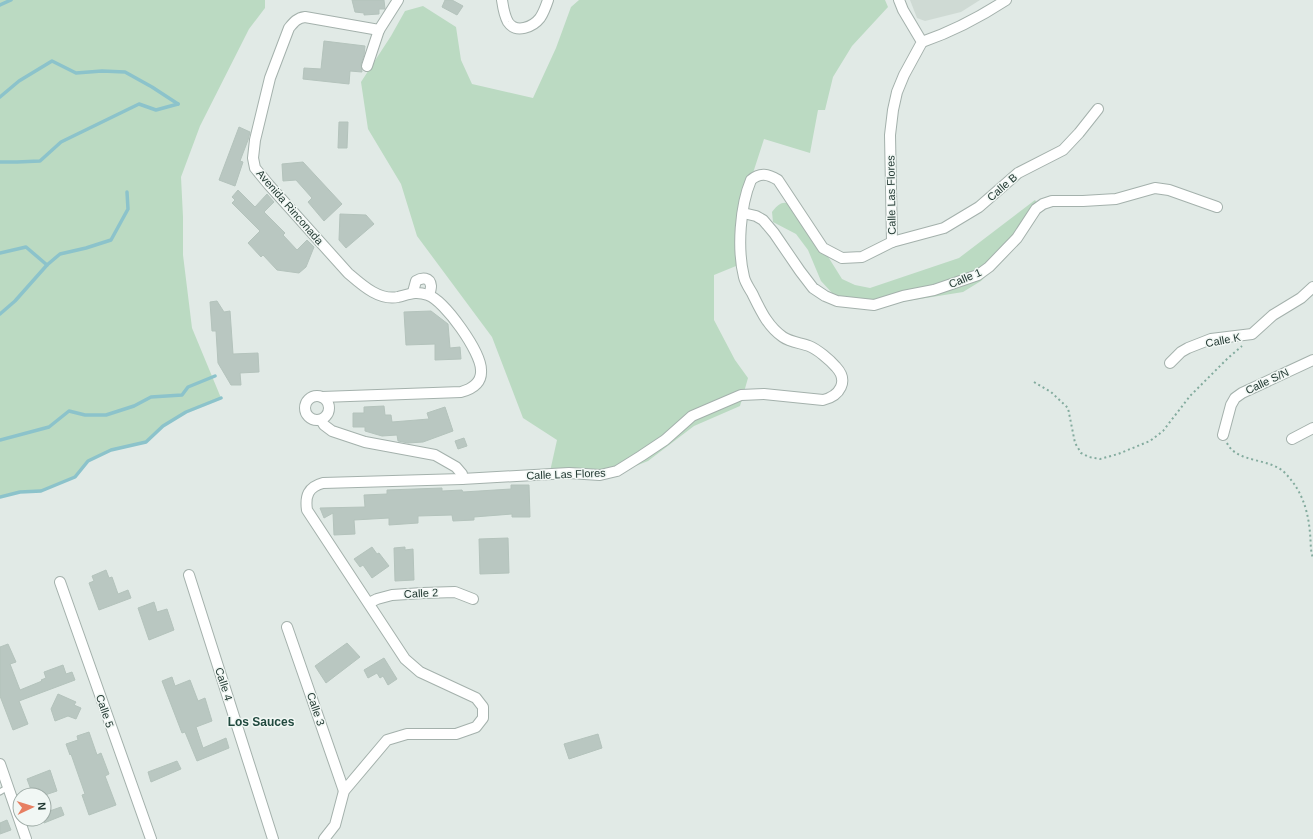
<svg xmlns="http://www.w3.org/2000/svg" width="1313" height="839" viewBox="0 0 1313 839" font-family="Arial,sans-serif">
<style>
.built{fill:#cfdad4}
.green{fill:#bbdac2}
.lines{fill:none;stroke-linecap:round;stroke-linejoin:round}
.stream{stroke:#8cc3cb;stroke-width:3.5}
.building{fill:#b9c7c1;stroke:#b4c3bc}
.lane-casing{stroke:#a4b1ac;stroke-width:7}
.street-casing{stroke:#a4b1ac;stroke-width:12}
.path{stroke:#83ab9e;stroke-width:2;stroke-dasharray:2 3;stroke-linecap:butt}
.lane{stroke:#fff;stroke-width:5}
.street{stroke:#fff;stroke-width:10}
.labels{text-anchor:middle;stroke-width:3;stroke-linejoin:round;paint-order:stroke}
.street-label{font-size:11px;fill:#223932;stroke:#f1f7f4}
.neighbourhood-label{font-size:12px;font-weight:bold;fill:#20493e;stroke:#f1f7f4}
</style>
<rect width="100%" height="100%" fill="#e1eae6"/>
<path class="built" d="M910 0H980L961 12 925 21 917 18Z"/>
<g class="green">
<path d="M0 0H265V8L249 29 200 126 181 177 183 217V255L192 328 221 398 186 412 163 426 146 442 111 450 88 461 75 477 41 491 20 492 0 497Z"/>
<path d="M579 0H885L888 7 852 46 833 77 825 110H818L810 153 764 139 742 207 736 266 714 275V320L735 360 748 378 740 406 694 426 648 461 608 477 549 476 557 440 523 418 492 337 417 236 401 184 368 129 361 82 391 36 405 11 423 6 456 27 461 60 472 84 533 98 556 48 571 7Z"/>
<path d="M1035 200 1041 209 1020 241 981 281 963 292 870 307 834 295 821 281 808 250 796 234 773 222 772 212C781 200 785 201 797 207L842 279 855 285 870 288 959 258Z"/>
</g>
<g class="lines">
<g class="stream">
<path d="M0 5 11 0"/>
<path d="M0 97 19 81 52 61 76 73 102 71 125 72 152 87 178 104"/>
<path d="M0 162H17L40 161 61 142 139 104 156 110 178 104"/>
<path d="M0 253 26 247 47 265"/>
<path d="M0 314 15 301 47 265 60 254 86 248 111 240 128 209 127 192"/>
<path d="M0 440 49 427 69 411 85 415H106L134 406 151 397 182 395 188 387 215 376"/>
<path d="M0 497 20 492 41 491 75 477 88 461 111 450 146 442 163 426 186 412 221 398"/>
</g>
</g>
<g class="building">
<path d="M352 0H384L385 9H379V14L364 15V13L355 12Z"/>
<path d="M445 0H452L463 6 457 15 442 7Z"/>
<path d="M324 41 365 46 364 55 361 64 362 72 350 71 349 84 303 79 304 68 321 69Z"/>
<path d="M339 122H348L347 148H338Z"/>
<path d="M239 127 250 132 248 140 240 161 243 162 235 186 219 180Z"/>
<path d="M303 162 342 204 324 221 308 202 312 198 296 180 283 181 282 164Z"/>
<path d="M238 190 255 207 267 194 274 202 264 212 285 233 283 235 297 250 307 240 314 247 306 267 299 273 277 270 263 255 261 257 248 243 260 231 232 203 235 200 232 197Z"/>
<path d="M340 214 366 215 374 224 346 248 339 240Z"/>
<path d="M217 301 224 312 230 311 233 354 258 353 259 372 240 373 241 385H231L218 363 216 331H212L210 302Z"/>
<path d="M431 311 448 324 450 348 460 347 461 359 435 360V344L406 345 404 312Z"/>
<path d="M384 406 385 415H391L392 422 429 419 427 413 445 407 453 431 423 442 408 443 398 441 397 435 382 436 365 431V427H353V413H364V407Z"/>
<path d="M464 438 467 446 458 449 455 441Z"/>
<path d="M511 485H529L530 517H512V514L474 517V520L453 521 452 515 418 516V523L389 525V518L354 520 355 534 334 535 333 513 324 518 320 508 365 507 364 495 387 494V490L442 488V491L462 490 463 492 511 489Z"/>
<path d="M508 538 509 573 480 574 479 539Z"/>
<path d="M372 547 377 554 379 553 389 566 372 578 363 565 360 567 354 559Z"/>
<path d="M405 547V550L413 549 414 580 395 581 394 548Z"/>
<path d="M106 570 109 578 112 577 118 594 128 590 131 598 99 610 89 583 94 581 92 576Z"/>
<path d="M154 602 157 612 167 609 174 630 149 640 138 608Z"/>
<path d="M347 643 360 657 326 683 315 666Z"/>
<path d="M8 644 16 662 10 664 20 690 42 681 41 680 46 678 44 672 63 665 66 674 72 672 75 680 19 701 28 724 13 730 0 696V647Z"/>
<path d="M384 658 397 679 388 685 383 676 380 678 377 673 368 678 364 670Z"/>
<path d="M172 677 175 686 190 680 198 701 205 698 212 721 196 727 203 748 226 738 229 748 197 761 185 732 182 733 162 681Z"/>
<path d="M58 694 76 702 74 705 81 708 76 719 68 716 55 721 51 709Z"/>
<path d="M89 732 97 755 101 753 109 774 105 776 116 805 89 815 82 795 85 794 71 754 70 755 66 744 78 740 77 736Z"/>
<path d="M598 734 602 748 569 759 564 744Z"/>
<path d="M177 761 181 769 151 782 148 772Z"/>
<path d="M50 770 57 791 45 795H33L27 779Z"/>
<path d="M61 807 64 815 44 823V813Z"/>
<path d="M7 820 11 830 0 834V823Z"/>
</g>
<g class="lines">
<g class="lane-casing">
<path id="lane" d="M0 792 8 787"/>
</g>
<g class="street-casing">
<g id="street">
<path d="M502 0C503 7 504 15 508 22 516 34 533 27 540 18 544 12 546 6 548 0"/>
<path d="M922 42C951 32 980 17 1006 0"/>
<path d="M367 66 379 30"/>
<path d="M743 213 756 216 763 220 774 233 800 271 813 288 825 296 837 301 874 305 903 296 934 290 978 275 989 267 1017 238 1036 209 1043 204 1052 201H1083L1116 199 1155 188 1169 190 1217 207"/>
<path d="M892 242 890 135 893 110 897 92 904 75 922 42 903 10 899 0"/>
<path d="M413 292 416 281C422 277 430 277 431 286 431 289 430 292 429 295"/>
<path d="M1170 363 1181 352 1188 348 1211 339 1252 334 1273 315 1301 298 1313 287"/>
<circle cx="317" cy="408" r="12"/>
<path d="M322 397 461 392C472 389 482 383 481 370 481 352 445 301 428 295 415 291 410 294 398 297 379 301 362 285 348 273L269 185 255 168 253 158 255 140 270 78 289 28C294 22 297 18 305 17L379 30 398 0"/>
<path d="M321 420 324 425 332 431 365 442 435 455 456 467 462 474V479"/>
<path d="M1223 435 1231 405 1235 398 1242 393 1313 360"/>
<path d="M1292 439 1313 428"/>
<path d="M189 575 273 839"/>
<path d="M60 582 151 839"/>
<path d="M369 603 377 599 392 595 423 593 455 592 473 599"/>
<path d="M287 627 344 791"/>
<path d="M0 764 26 839"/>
<path d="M324 839 335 825 344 791 387 740 407 734H456L476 727 483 718V707L476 698 420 672 405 659 307 510C305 496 308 487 323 483L462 479 569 473 600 475 617 471 641 456 665 440 692 416 741 395 764 394 823 400C840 396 849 381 836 367 830 360 817 349 809 346 801 343 790 342 783 337 767 326 760 309 752 293 749 288 745 282 744 277 737 249 740 206 751 180 760 172 768 174 778 180L823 248 842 258 862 257 892 242 944 228 979 207 1018 173 1063 150 1079 133 1098 109"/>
</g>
</g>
<g class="path">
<path d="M1034 382 1051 392 1068 408 1075 443 1081 453 1089 457 1100 459 1118 454 1150 441 1163 431 1190 396 1228 358 1242 346"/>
<path d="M1227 443C1237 464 1271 457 1286 474 1302 491 1308 510 1310 533 1311 541 1310 550 1313 558"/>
</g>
<use href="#lane" class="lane"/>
<use href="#street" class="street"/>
</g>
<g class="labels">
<g class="street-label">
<text transform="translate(1002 187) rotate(-41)" y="4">Calle B</text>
<text transform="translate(891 195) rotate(-91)" y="4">Calle Las Flores</text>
<text transform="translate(290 207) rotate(49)" y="4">Avenida Rinconada</text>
<text transform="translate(965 278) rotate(-23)" y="4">Calle 1</text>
<text transform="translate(1223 340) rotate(-11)" y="4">Calle K</text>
<text transform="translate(1267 381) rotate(-25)" y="4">Calle S/N</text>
<text transform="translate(566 474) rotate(-2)" y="4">Calle Las Flores</text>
<text transform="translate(421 593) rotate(-3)" y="4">Calle 2</text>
<text transform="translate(224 684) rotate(72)" y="4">Calle 4</text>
<text transform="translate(316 709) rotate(71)" y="4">Calle 3</text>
<text transform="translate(105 711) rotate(71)" y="4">Calle 5</text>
</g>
<g class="neighbourhood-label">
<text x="261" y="726">Los Sauces</text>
</g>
</g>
<g transform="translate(32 807) rotate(86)"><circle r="19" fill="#f1f7f4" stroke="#9eaba6"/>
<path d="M0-3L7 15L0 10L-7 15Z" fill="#e77f62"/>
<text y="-6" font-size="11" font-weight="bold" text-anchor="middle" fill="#223932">N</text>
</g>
</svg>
